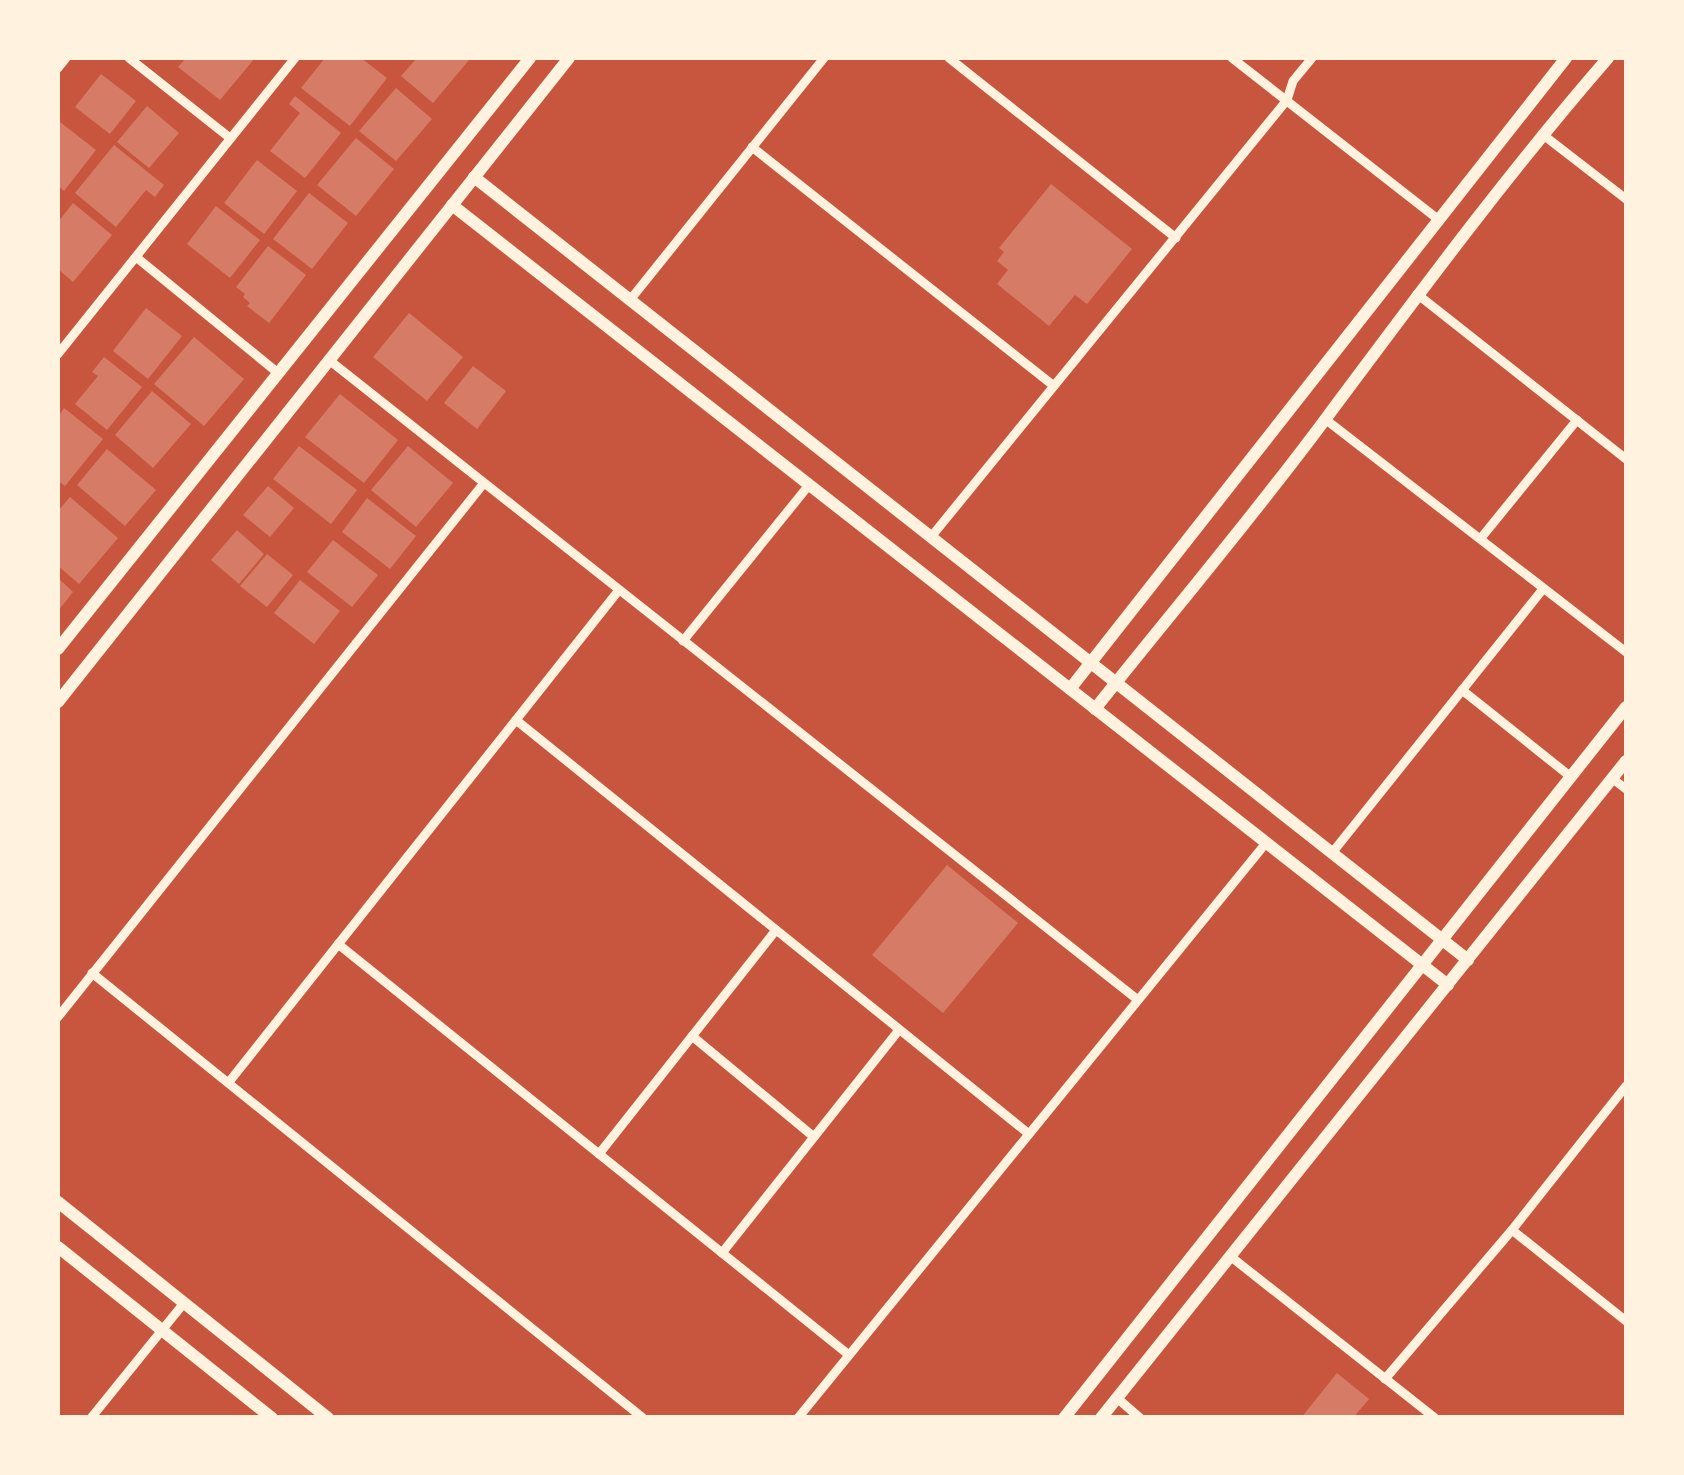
<svg xmlns="http://www.w3.org/2000/svg" width="1684" height="1475" viewBox="0 0 1684 1475" font-family="Overpass,sans-serif">
<style>
.building{fill:#d67c66}
.lines{fill:none;stroke-linecap:round;stroke-linejoin:round}
.minor{stroke:#fff3e0;stroke-width:9}
.secondary{stroke:#fff3e0;stroke-width:12}
</style>
<rect width="100%" height="100%" fill="#c8553d"/>
<g class="building">
<path d="M186 58H255L220 100 178 67Z"/>
<path d="M325 58H361L387 78 350 126 301 88Z"/>
<path d="M417 58H467L469 60 433 103 401 76Z"/>
<path d="M101 74 136 101 110 134 75 107Z"/>
<path d="M396 88 432 119 396 161 359 131Z"/>
<path d="M295 96 341 133 305 178 270 151 300 113 289 104Z"/>
<path d="M147 106 179 133 149 168 117 142Z"/>
<path d="M60 122 96 150 64 191 58 186V126Z"/>
<path d="M356 138 394 169 356 216 317 185Z"/>
<path d="M114 145 164 185 155 197 146 190 116 227 75 193Z"/>
<path d="M257 160 297 191 264 234 224 203Z"/>
<path d="M1051 184 1132 249 1087 304 1075 295 1049 326 997 284 1008 270 997 261 1004 252 999 248Z"/>
<path d="M309 193 348 223 312 269 273 239Z"/>
<path d="M73 203 112 235 73 282 58 269V222Z"/>
<path d="M216 206 260 240 230 278 187 244Z"/>
<path d="M268 246 306 275 269 323 247 306 250 303 243 297 245 294 236 287Z"/>
<path d="M146 308 182 336 148 379 113 351Z"/>
<path d="M409 313 463 357 427 401 373 357Z"/>
<path d="M194 337 244 379 204 426 154 384Z"/>
<path d="M104 357 142 387 107 430 75 404 98 376 92 372Z"/>
<path d="M473 366 506 391 477 429 444 403Z"/>
<path d="M152 391 191 424 153 468 115 435Z"/>
<path d="M340 394 398 440 364 483 305 437Z"/>
<path d="M64 408 103 439 65 486 58 481V417Z"/>
<path d="M299 446 357 490 331 524 273 479Z"/>
<path d="M408 446 453 483 416 527 371 490Z"/>
<path d="M107 449 156 490 125 526 77 485Z"/>
<path d="M268 486 294 508 270 537 243 515Z"/>
<path d="M70 497 118 538 79 584 58 566V511Z"/>
<path d="M367 498 416 536 390 569 342 532Z"/>
<path d="M237 530 264 554 239 584 211 560Z"/>
<path d="M333 540 378 575 352 607 307 572Z"/>
<path d="M267 554 293 575 267 607 240 586Z"/>
<path d="M58 578 73 592 58 611Z"/>
<path d="M300 580 340 611 314 644 274 613Z"/>
<path d="M947 865 1018 923 943 1013 872 955Z"/>
<path d="M1337 1373 1369 1399 1353 1418H1301Z"/>
</g>
<g class="lines">
<g class="minor">
<path d="M129 58 230 138"/>
<path d="M949 58 1176 238"/>
<path d="M1232 58 1439 220"/>
<path d="M58 68 66 58"/>
<path d="M1542 134 1626 199"/>
<path d="M752 147 1054 386"/>
<path d="M136 257 278 373"/>
<path d="M1417 294 1626 459"/>
<path d="M630 300 824 58"/>
<path d="M58 354 295 58"/>
<path d="M329 360 1138 1000"/>
<path d="M1325 419 1626 652"/>
<path d="M931 537 1287 100 1293 81 1312 58"/>
<path d="M1481 538 1577 420"/>
<path d="M683 641 809 485"/>
<path d="M1462 690 1571 777"/>
<path d="M516 720 1029 1134"/>
<path d="M1613 779 1626 789"/>
<path d="M1332 853 1543 589"/>
<path d="M338 944 849 1355"/>
<path d="M92 973 643 1418"/>
<path d="M58 1017 484 483"/>
<path d="M692 1036 814 1137"/>
<path d="M229 1082 619 590"/>
<path d="M599 1154 776 930"/>
<path d="M1512 1230 1626 1321"/>
<path d="M722 1253 899 1030"/>
<path d="M1230 1256 1435 1418"/>
<path d="M1385 1379 1512 1230 1626 1086"/>
<path d="M1117 1398 1140 1418"/>
<path d="M91 1418 184 1303"/>
<path d="M798 1418 1266 843"/>
</g>
<g class="secondary">
<path d="M474 177 1468 960"/>
<path d="M452 205 1448 985"/>
<path d="M58 649 530 58"/>
<path d="M1070 689 1566 58"/>
<path d="M58 702 569 58"/>
<path d="M1095 709C1172 612 1253 517 1327 417 1418 295 1508 173 1608 58"/>
<path d="M58 1202 328 1418"/>
<path d="M58 1247 272 1418"/>
<path d="M1064 1418 1626 707"/>
<path d="M1101 1418 1626 761"/>
</g>
</g>
<rect width="1684" height="1475" fill="none" stroke="#fff3e0" stroke-width="120"/>
</svg>
